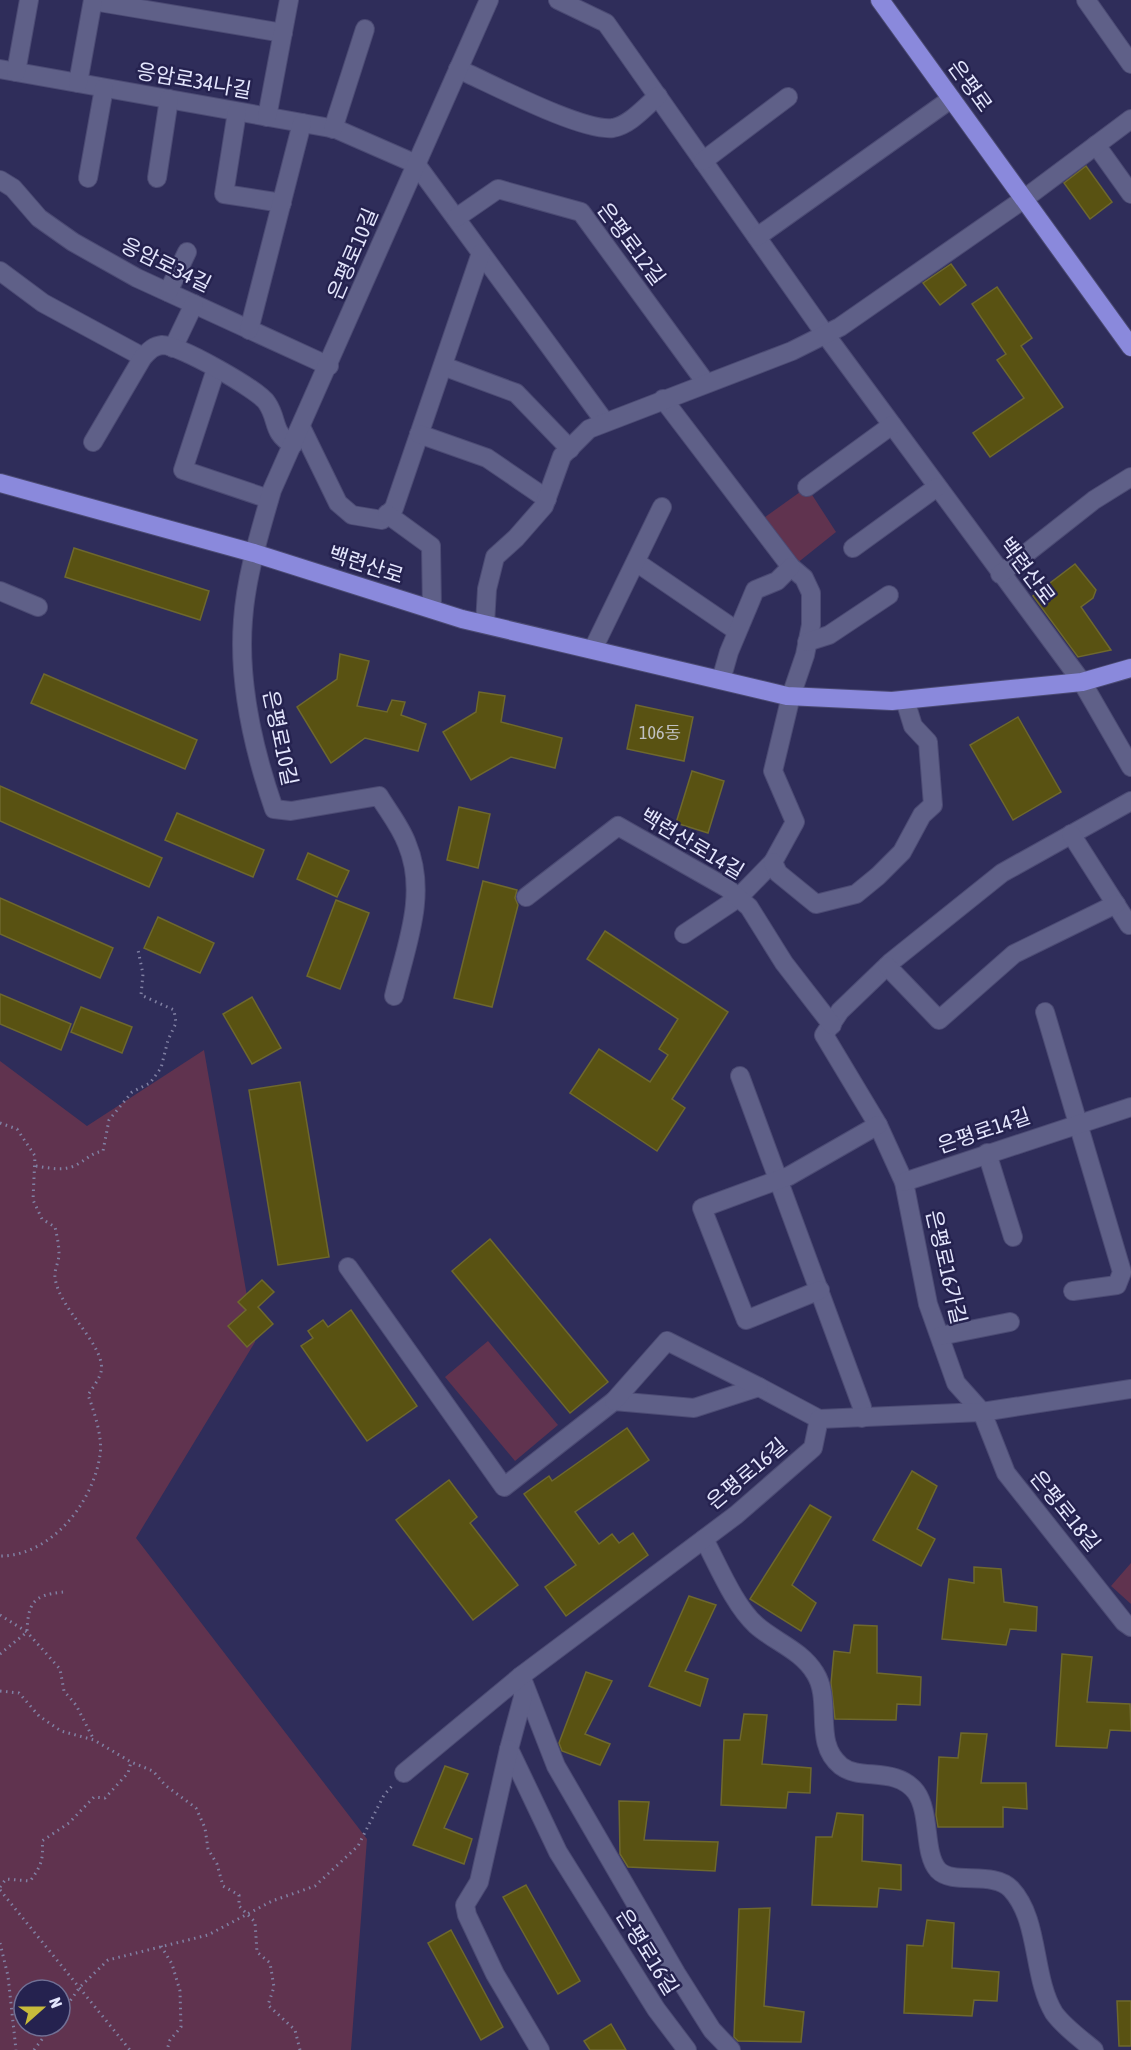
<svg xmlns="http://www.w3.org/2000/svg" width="1131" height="2050" viewBox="0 0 1131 2050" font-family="'Asap Condensed','Noto Sans KR',sans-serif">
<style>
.green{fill:#60334f;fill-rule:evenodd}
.building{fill:#595212;stroke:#6e682e;stroke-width:1.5}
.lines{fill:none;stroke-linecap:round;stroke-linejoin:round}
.minor-casing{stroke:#4c4b74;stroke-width:20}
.major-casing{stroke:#4c4b74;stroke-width:20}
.path{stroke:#8080a3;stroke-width:3;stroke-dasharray:1.5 4.5;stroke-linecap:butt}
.minor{stroke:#5f6088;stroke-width:18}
.major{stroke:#8a89dc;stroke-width:18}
.labels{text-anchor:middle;stroke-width:5;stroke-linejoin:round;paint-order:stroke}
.number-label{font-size:18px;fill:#c1c1c2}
.street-label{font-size:21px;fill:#e4e6fd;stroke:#25224f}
</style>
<rect width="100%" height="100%" fill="#2f2d5a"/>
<g class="green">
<path d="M807 487 836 532 796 564 761 520Z"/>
<path d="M204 1050 255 1342 136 1538 367 1839 351 2050H0V1061L87 1126ZM24 1990H60V2026H24Z"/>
<path d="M488 1341 558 1425 515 1461 445 1377Z"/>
<path d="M1131 1563V1604L1111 1586Z"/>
</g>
<g class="building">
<path d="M1086 166 1112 202 1090 219 1064 183Z"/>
<path d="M951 264 966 285 940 305 923 283Z"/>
<path d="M997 287 1032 338 1021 346 1063 407 990 457 973 433 1024 398 997 360 1006 354 972 304Z"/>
<path d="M74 548 209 591 200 620 65 577Z"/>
<path d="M1075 564 1096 590 1093 598 1081 607 1111 650 1078 657 1033 596Z"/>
<path d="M340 654 369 661 357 706 387 712 392 700 405 702 401 715 426 724 418 751 365 738 331 763 297 707 337 679Z"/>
<path d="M44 674 197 740 185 769 31 703Z"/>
<path d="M479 692 505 696 501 722 562 738 555 768 511 757 471 780 443 732 476 712Z"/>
<path d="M636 705 693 717 684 761 627 749Z"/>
<path d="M1018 717 1061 792 1013 820 970 745Z"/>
<path d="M692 771 724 781 708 833 676 823Z"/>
<path d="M0 786 162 858 149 887 0 821Z"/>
<path d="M459 807 490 814 478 868 447 860Z"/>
<path d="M177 813 264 850 253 877 165 840Z"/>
<path d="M308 853 349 871 337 897 297 879Z"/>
<path d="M483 881 517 890 515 898 518 905 492 1007 454 998Z"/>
<path d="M0 898 113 948 100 978 0 934Z"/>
<path d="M336 900 369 913 340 989 307 976Z"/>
<path d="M158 917 214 943 200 973 144 948Z"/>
<path d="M605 931 728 1012 672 1099 685 1108 657 1151 570 1093 599 1049 650 1082 668 1055 659 1049 678 1019 587 959Z"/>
<path d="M0 994 71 1024 61 1050 0 1024Z"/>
<path d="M252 997 281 1048 252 1064 223 1014Z"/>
<path d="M81 1007 132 1027 122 1053 71 1032Z"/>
<path d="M300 1082 329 1257 278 1265 249 1090Z"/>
<path d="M490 1239 608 1382 570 1413 452 1271Z"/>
<path d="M262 1280 274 1292 258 1307 273 1324 247 1347 228 1326 246 1310 238 1302Z"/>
<path d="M351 1310 417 1406 367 1441 301 1346 313 1338 308 1331 323 1320 328 1327Z"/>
<path d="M627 1428 649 1460 575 1512 599 1544 612 1534 619 1543 633 1533 648 1555 566 1616 545 1587 576 1565 524 1494 549 1476 552 1481Z"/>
<path d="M912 1471 937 1486 917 1529 935 1539 921 1566 873 1540Z"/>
<path d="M449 1480 477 1517 470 1523 518 1585 473 1620 396 1520Z"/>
<path d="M810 1505 831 1517 792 1585 816 1603 801 1631 750 1599Z"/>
<path d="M974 1567 1001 1569 1004 1602 1037 1607 1036 1631 1010 1629 1006 1645 942 1639 949 1579 974 1583Z"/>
<path d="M689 1596 716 1605 685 1671 708 1679 700 1706 649 1686Z"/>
<path d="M854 1625 877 1626V1673L921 1677 920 1705 897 1704 896 1720 835 1719 831 1683 834 1651 850 1653Z"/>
<path d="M1062 1654 1092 1657 1087 1702 1130 1704 1131 1731 1110 1730 1107 1748 1056 1746Z"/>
<path d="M586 1672 612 1681 585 1734 610 1744 600 1765 562 1751 559 1743Z"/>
<path d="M744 1714 767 1715 762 1764 811 1768 810 1793 788 1792 786 1808 721 1805 724 1740H740Z"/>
<path d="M961 1733 987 1734 981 1783H1026L1027 1809 1003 1807V1827H938L936 1815 939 1757 958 1758Z"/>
<path d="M445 1766 468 1774 444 1828 472 1839 464 1864 413 1845Z"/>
<path d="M619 1801 649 1802 644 1840 718 1842 715 1871 628 1867 620 1854Z"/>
<path d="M837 1813 863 1815 862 1861 901 1865V1890L879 1888 877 1907 812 1905 816 1837H832Z"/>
<path d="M526 1885 580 1981 558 1994 503 1897Z"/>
<path d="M770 1908 764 2006 804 2012 801 2042 738 2041 734 2037 739 1909Z"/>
<path d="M927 1920 954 1923 952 1968 999 1972 997 2001 974 2000 972 2016 904 2013 907 1945 923 1946Z"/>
<path d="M451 1930 503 2027 481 2040 428 1943Z"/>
<path d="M1117 2001H1131V2046H1119Z"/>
<path d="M611 2024 626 2050H590L584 2041Z"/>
</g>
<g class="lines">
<g class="minor-casing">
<g id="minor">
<path d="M558 0 606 23 825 334 1082 682 1131 767"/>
<path d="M1086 0 1131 64"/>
<path d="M93 1 283 33"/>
<path d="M0 69 336 129 416 164 605 422"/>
<path d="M458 69C490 83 582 132 613 128 630 125 645 107 658 96"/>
<path d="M16 72 29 0"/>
<path d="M78 83 93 0"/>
<path d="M237 112 224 194 282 203"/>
<path d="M267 117 289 0"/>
<path d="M333 129 365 29"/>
<path d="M1096 145 1131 194"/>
<path d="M703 161 788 97"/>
<path d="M88 178 104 88"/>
<path d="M157 178 169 99"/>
<path d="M0 180 13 188 39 218 73 242 137 278 329 366"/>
<path d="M456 218 498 189 581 212 706 383"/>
<path d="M757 237 951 99"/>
<path d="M0 271 43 303 143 357"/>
<path d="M168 292 187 252"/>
<path d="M249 330 302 123"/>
<path d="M173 348 194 304"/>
<path d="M443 366 516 393 570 449"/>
<path d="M216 369 183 470 269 499"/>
<path d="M663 399 791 567 804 578 811 593V625L805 655 791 696 773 771 795 822 773 862 738 898 684 934"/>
<path d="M301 427 338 503 352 515 382 520 394 508 481 253"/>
<path d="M419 434 487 458 547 499"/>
<path d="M93 442 143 357C149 351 153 346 162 345 178 344 259 390 267 403 279 421 271 432 293 445"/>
<path d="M807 487 892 425"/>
<path d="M387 514 431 546 432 609"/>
<path d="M853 548 937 487"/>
<path d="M636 562 737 631"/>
<path d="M1000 574 1094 500 1131 477"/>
<path d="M0 591 38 607"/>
<path d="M485 624 487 589 495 557 516 538 544 506 562 456 589 429 792 351 840 327 1024 199 1131 119"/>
<path d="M807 642 829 635 889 595"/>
<path d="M593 649 662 507"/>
<path d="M721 680 729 652 755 590 777 581 791 567"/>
<path d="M1131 801 1002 873 891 962 840 1011 824 1035 878 1125 904 1182 928 1304 956 1383 982 1412 1006 1473 1124 1622 1131 1627"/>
<path d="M1071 834 1129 925 1131 924"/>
<path d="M773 862 778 873 816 904 856 894 878 876 902 852 922 815 933 805 928 742 913 726 905 700"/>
<path d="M526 897 618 826 727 888 749 907 784 963 832 1025"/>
<path d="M887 966 939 1020 1014 954 1116 904"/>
<path d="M394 996C406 946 428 894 407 844 401 827 388 811 379 796L291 811 274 809C254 751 238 682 243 620 246 576 260 532 272 490L489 0"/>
<path d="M1045 1012 1122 1272 1117 1285 1073 1291"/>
<path d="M740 1076 862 1407V1418"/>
<path d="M987 1153 1013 1237"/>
<path d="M904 1182 1131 1107"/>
<path d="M348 1267 504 1487 614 1401 694 1408 759 1387 819 1419"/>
<path d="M820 1290 746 1320 702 1208 789 1176 878 1125"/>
<path d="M940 1336 1010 1322"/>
<path d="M614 1401 667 1341 759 1387"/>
<path d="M704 1539C718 1565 734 1605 756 1625 775 1642 801 1650 815 1673 833 1701 812 1743 841 1766 860 1781 896 1766 916 1792 931 1813 923 1853 938 1870 953 1886 993 1870 1011 1889 1040 1920 1032 1977 1054 2013 1064 2027 1081 2039 1094 2050"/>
<path d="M521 1676 556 1766 676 1973 712 2030 731 2050"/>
<path d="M522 1683 523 1697 509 1749 558 1852 656 2009 687 2050"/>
<path d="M509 1749 479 1882 465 1905 467 1915 495 1974 540 2050"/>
<path d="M404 1773 521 1676 736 1515 813 1448 819 1419 982 1412 1131 1389"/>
</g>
</g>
<g class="major-casing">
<g id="major">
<path d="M880 0 1131 347"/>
<path d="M0 483 254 553 462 619 787 696 892 701 1082 682 1131 668"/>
</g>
</g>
<g class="path">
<path d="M0 1123 17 1129 35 1156 33 1200 42 1219 55 1227C57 1236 59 1245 59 1254 59 1262 54 1270 55 1277 58 1310 111 1349 100 1375 97 1382 92 1389 88 1395 94 1411 103 1438 100 1455 93 1503 51 1556 0 1556"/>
<path d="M36 1166C50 1168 65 1172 78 1164 88 1158 92 1153 103 1151L109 1120 132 1092 150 1083 161 1068 168 1040 176 1023 174 1010 141 995 143 974 138 950"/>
<path d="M0 1615 27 1632 60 1669 64 1691 76 1705 94 1740"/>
<path d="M0 1654 27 1632C28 1603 33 1595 63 1592"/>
<path d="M0 1691 19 1693 39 1716 61 1731 94 1740 131 1762 153 1771 165 1785 196 1808 205 1828 208 1849 217 1864 223 1886 239 1895V1906L255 1922 257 1952 270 1963 274 1987 268 2005 295 2030 300 2050"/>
<path d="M0 1887 6 1879 30 1881C41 1867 44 1858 42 1841L69 1823 94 1797 105 1798 128 1773 131 1762"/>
<path d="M0 1890 130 2050"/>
<path d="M0 1943 8 1976 16 2050"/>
<path d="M161 1946 172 1964 180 1991 181 2027 170 2040 167 2050"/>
<path d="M60 2015 80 1987 108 1960 208 1935 272 1901 315 1886 358 1846 384 1795 393 1785"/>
<path d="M34 2050 52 2026"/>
</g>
<use href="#minor" class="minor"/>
<use href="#major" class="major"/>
</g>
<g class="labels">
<g class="number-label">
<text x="660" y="739">106동</text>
</g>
<g class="street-label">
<text transform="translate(194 81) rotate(10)" y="7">응암로34나길</text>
<text transform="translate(970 86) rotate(54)" y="7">은평로</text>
<text transform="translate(631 244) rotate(53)" y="7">은평로12길</text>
<text transform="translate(353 254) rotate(-67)" y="7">은평로10길</text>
<text transform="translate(166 265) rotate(26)" y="7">응암로34길</text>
<text transform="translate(366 565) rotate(18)" y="7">백련산로</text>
<text transform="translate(1027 571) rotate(53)" y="7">백련산로</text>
<text transform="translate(280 738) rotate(78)" y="7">은평로10길</text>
<text transform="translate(692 844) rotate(31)" y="7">백련산로14길</text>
<text transform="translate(984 1131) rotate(-19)" y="7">은평로14길</text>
<text transform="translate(946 1267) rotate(77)" y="7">은평로16가길</text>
<text transform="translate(747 1474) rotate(-40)" y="7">은평로16길</text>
<text transform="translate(1065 1511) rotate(51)" y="7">은평로18길</text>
<text transform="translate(647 1952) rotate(58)" y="7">은평로16길</text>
</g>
</g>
<g transform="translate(42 2008) rotate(69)"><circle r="28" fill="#25224f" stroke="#717095" stroke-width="1.5"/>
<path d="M0-4.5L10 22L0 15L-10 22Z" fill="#c8bb3b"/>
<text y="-9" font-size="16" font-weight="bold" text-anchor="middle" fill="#e4e6fd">N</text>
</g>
</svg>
